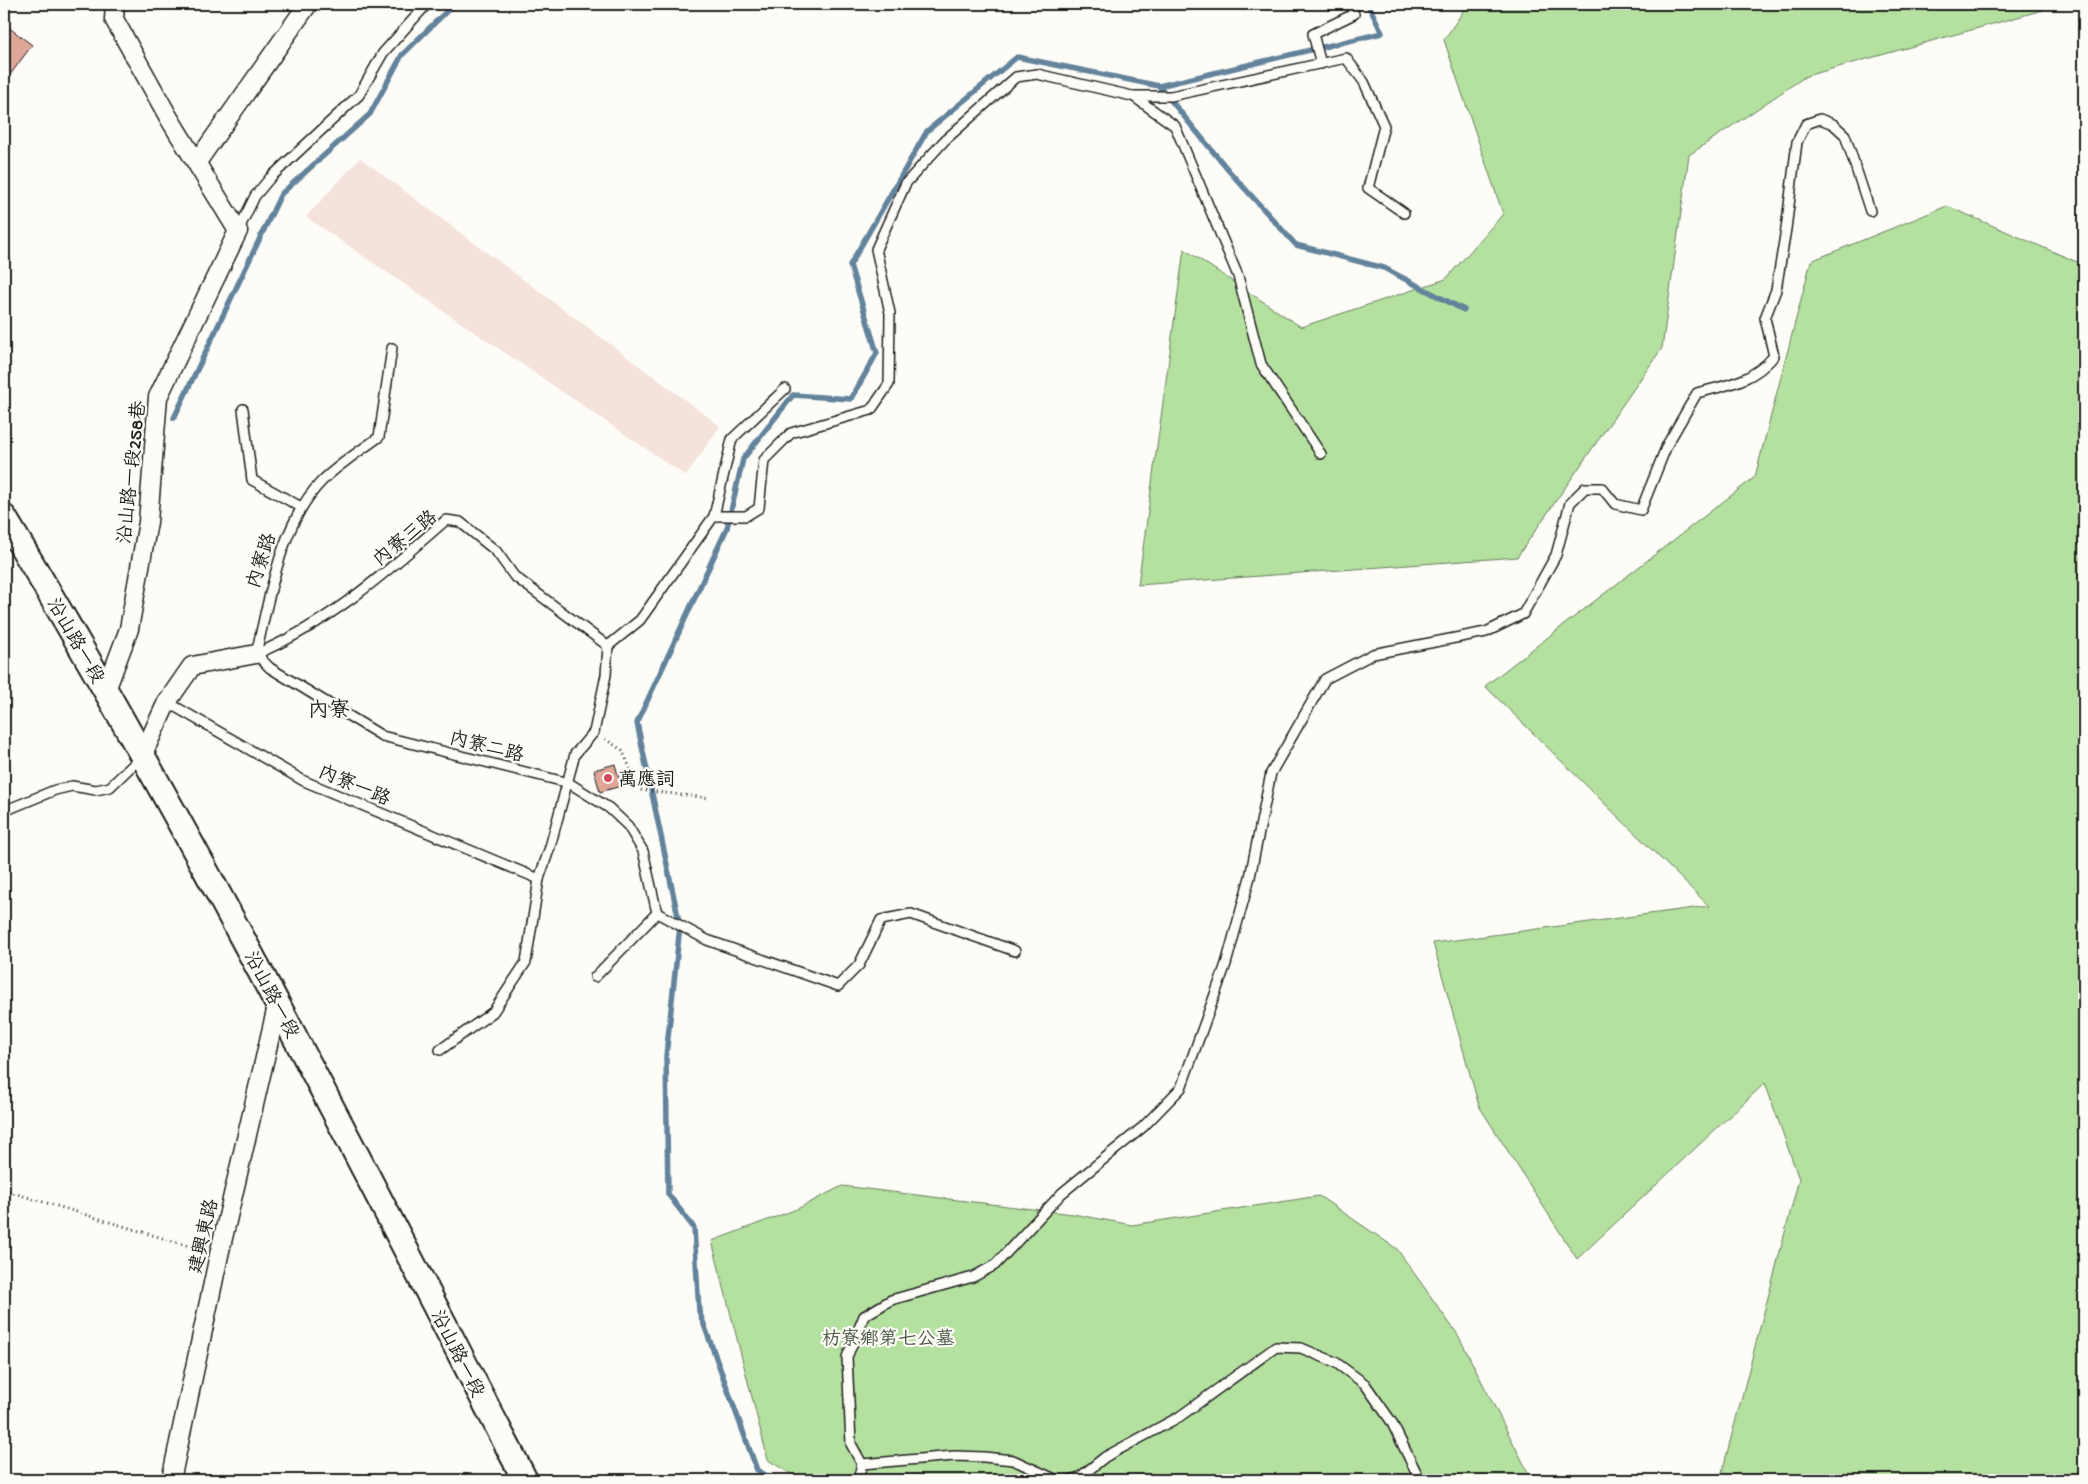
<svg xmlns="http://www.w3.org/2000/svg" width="2088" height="1484" viewBox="0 0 2088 1484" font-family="'Gochi Hand','LXGW WenKai TC',sans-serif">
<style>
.built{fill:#f4e2db}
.green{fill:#b4e19f;stroke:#687e5e}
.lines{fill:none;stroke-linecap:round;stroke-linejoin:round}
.stream{stroke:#62839b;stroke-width:5.5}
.building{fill:#e0a799;stroke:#1c1c1c}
.lane-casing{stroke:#1c1c1c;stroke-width:12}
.street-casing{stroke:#1c1c1c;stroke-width:21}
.secondary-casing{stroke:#1c1c1c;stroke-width:28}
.path{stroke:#1c1c1c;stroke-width:3;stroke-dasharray:1 4;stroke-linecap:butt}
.lane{stroke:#fdfcf7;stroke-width:9}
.street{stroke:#fdfcf7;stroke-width:18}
.secondary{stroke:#fdfcf7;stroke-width:24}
.poi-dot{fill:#d1495b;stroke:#fdfcf7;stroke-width:2}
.labels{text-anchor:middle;stroke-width:4.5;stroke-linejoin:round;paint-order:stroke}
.street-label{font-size:19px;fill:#1c1c1c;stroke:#fdfcf7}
.poi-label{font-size:19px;fill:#1c1c1c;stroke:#fdfcf7;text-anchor:start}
.park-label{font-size:19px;fill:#4a5743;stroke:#fdfcf7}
.quarter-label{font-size:21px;fill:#1c1c1c;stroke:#fdfcf7}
</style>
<rect width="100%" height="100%" fill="#fdfcf7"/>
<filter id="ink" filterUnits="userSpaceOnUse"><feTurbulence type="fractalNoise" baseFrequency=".02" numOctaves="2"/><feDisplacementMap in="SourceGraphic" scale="10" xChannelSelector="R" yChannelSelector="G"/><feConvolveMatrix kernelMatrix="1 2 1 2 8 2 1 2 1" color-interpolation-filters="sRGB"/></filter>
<g filter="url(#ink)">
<path class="built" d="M360 158 720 426 686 476 306 217Z"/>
<g class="green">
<path d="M1468 4H2032L2043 10 1806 76 1689 155 1662 348 1517 557 1138 585 1184 249 1301 327 1446 279 1503 214 1444 40Z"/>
<path d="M1947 206 2084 265V1480H1720L1799 1179 1765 1083 1577 1259 1479 1106 1433 943 1709 906 1485 686 1755 477 1811 261Z"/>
<path d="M842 1186 1073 1214 1132 1225 1319 1196 1397 1249 1458 1335 1532 1480H801L768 1460 712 1241 797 1209Z"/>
</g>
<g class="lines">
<g class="stream">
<path d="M1159 86 1229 171 1296 245 1384 268 1464 310"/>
<path d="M174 418 281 194 370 114 402 55 454 4"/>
<path d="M774 1480 757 1470 699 1311 694 1228 668 1194 666 1056 680 926 637 723 727 528 743 459 793 395 851 399 877 353 850 265 927 131 1017 57 1159 86 1382 33 1368 4"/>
</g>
</g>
<g class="building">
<path d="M4 24 32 45 4 83Z"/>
<path d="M615 764 621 786 600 792 594 770Z"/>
</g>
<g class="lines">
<g class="lane-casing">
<g id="lane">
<path d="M1321 64 1313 34 1354 14 1350 4"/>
<path d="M1133 96 1175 126 1238 276 1261 364 1321 454"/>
<path d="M238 231 255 196 270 178 359 95 383 53 427 4"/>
<path d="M243 409 252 480 301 507"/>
<path d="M714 516H746L759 508 764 460 791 433 871 410 889 384 890 313 876 249 906 183 944 141 1016 77 1037 74 1132 96H1171L1346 58 1364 82 1384 126 1368 188 1404 213"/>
<path d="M256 654 270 668 382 736 569 783 609 808 628 826 643 851 657 913"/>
<path d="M256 654C328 624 388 571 446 520L460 522 496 551 514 576 608 646"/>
<path d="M256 654C269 599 281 522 322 481 338 465 360 451 379 437L392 348"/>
<path d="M167 702 304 781 539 879"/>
<path d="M4 811 55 790 72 786 96 790 110 787 142 756"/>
<path d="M595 977 657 913 707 940 838 986 859 965 881 920 911 914 1015 951"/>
<path d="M440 1050 493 1012 526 962 539 879 550 847 575 754 594 732 606 675 608 646 640 620 714 516 732 439 785 389"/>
<path d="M858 1480 862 1464"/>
<path d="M1057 1480 1013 1460 984 1457 954 1456 862 1464 851 1444 847 1357 864 1316 891 1300 973 1277 995 1265 1062 1193 1143 1127 1181 1088 1226 964 1250 877 1271 773 1325 679 1373 654 1486 632 1523 614 1556 555 1570 503 1585 488H1602L1615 504 1641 510 1667 445 1697 393C1728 385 1753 381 1774 356L1765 318 1776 290 1786 229 1797 142 1806 124 1820 119 1833 124 1845 135 1870 211"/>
<path d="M1070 1480 1080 1477 1105 1457 1179 1417 1276 1347 1301 1348 1335 1362 1365 1384 1391 1421 1420 1480"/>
</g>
</g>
<g class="street-casing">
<g id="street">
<path d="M197 162 308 4"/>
<path d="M106 690 129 629 148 522 158 397 238 231 169 118 114 19 115 4"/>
<path d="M142 756 167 702 192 666 256 654"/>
<path d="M171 1480 219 1255 278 1002"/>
</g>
</g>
<g class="secondary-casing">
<path id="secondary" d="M4 517C193 830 357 1156 525 1480"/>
</g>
<g class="path">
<path d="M605 739 622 750 640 790 708 798"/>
<path d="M4 1190 202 1250"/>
</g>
<use href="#lane" class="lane"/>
<use href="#street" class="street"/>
<use href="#secondary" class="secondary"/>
</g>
</g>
<circle class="poi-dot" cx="608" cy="778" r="5"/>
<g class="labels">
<g class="street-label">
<text transform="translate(130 472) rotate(-84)" y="7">沿山路一段258巷</text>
<text transform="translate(404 537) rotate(-39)" y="7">內寮三路</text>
<text transform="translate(260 560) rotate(-72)" y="7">內寮路</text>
<text transform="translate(77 640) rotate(60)" y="7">沿山路一段</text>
<text transform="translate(487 745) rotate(14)" y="7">內寮二路</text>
<text transform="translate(355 784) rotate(23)" y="7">內寮一路</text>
<text transform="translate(273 994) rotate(62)" y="7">沿山路一段</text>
<text transform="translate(202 1236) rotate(-77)" y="7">建興東路</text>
<text transform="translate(459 1353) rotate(63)" y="7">沿山路一段</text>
</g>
<g class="poi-label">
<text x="618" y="785">萬應詞</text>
</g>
<g class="park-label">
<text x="888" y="1344">枋寮鄉第七公墓</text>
</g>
<g class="quarter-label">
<text x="329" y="716">内寮</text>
</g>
</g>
<rect width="2088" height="1484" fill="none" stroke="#fdfcf7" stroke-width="20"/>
<rect x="10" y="10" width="2068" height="1464" fill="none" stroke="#1c1c1c" stroke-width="2" filter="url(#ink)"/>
</svg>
